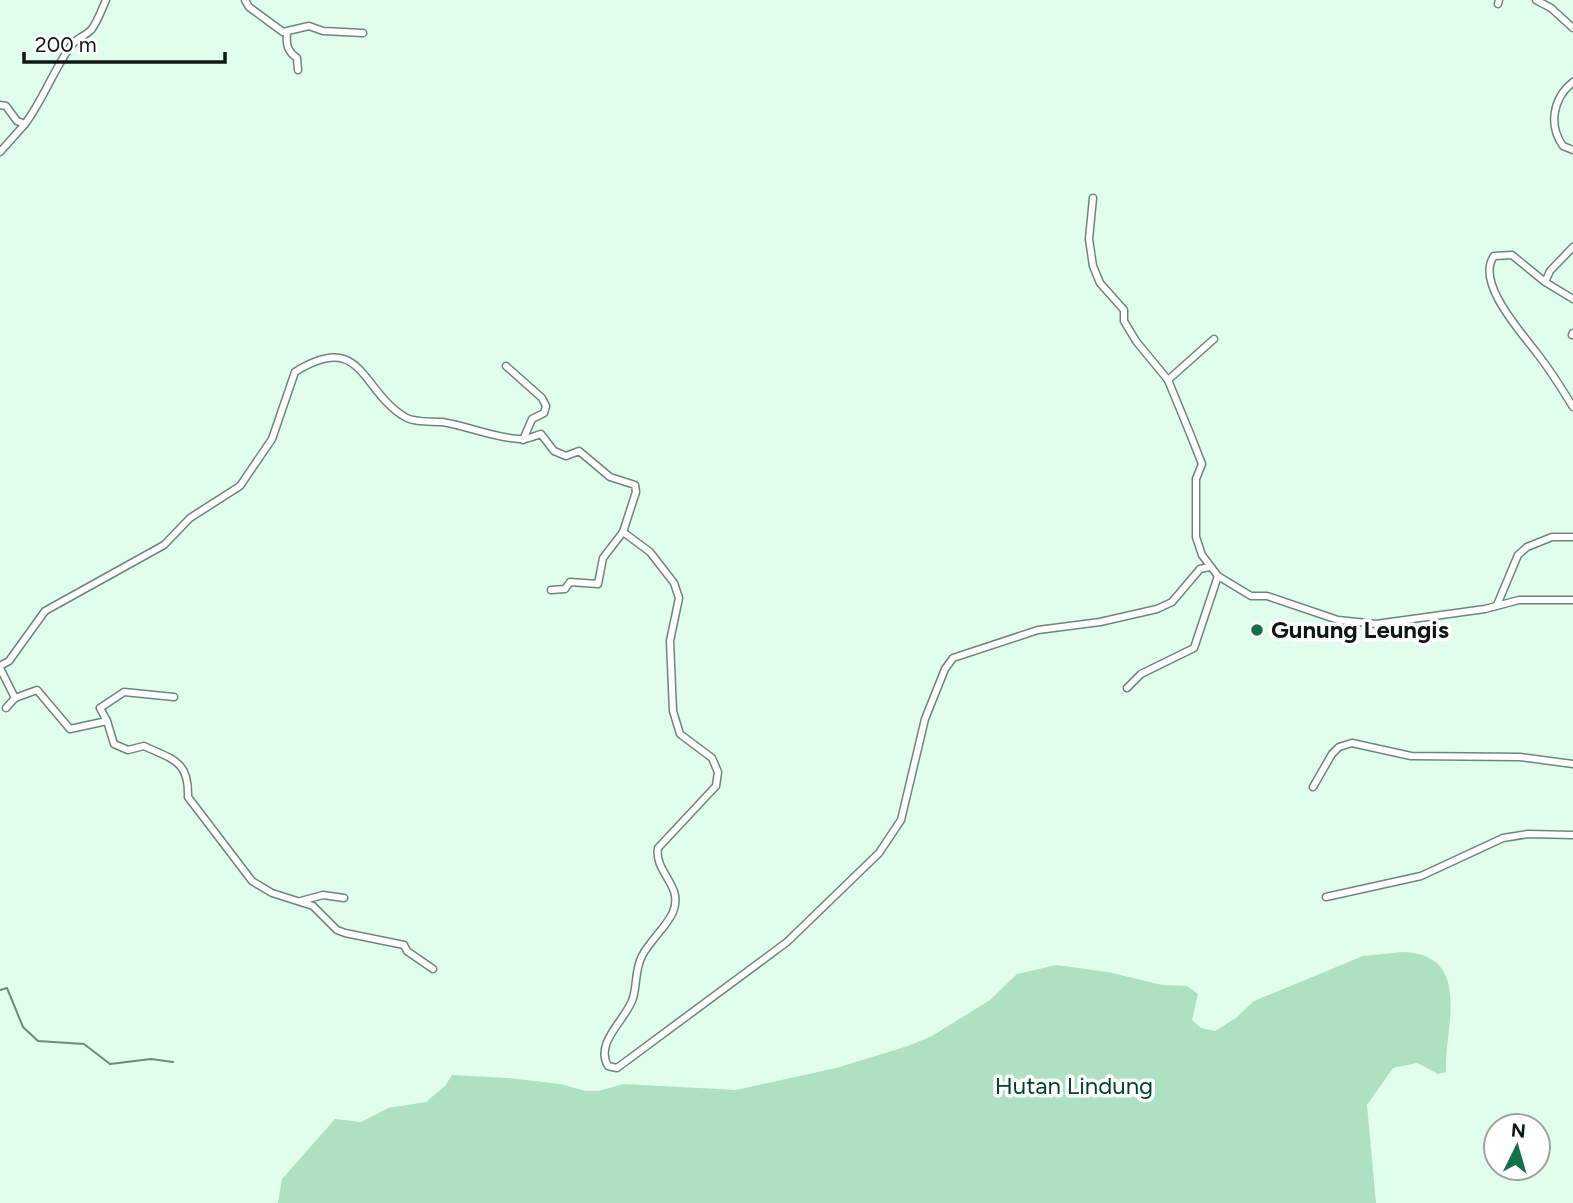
<svg xmlns="http://www.w3.org/2000/svg" width="1573" height="1203" viewBox="0 0 1573 1203" font-family="Figtree,sans-serif">
<style>
.green{fill:#aee0c2}
.lines{fill:none;stroke-linecap:round;stroke-linejoin:round}
.stream{stroke:#688e78;stroke-width:2}
.street-casing{stroke:#6d8777;stroke-width:9}
.street{stroke:#fff;stroke-width:6}
.poi-dot{fill:#0f7249;stroke:#fff;stroke-width:2.5}
.labels{text-anchor:middle;stroke-width:7;stroke-linejoin:round;paint-order:stroke}
.poi-label{font-size:24px;font-weight:bold;fill:#0f1913;stroke:#fff;text-anchor:start}
.park-label{font-size:24px;fill:#014529;stroke:#fff}
</style>
<rect width="100%" height="100%" fill="#e1feec"/>
<path class="green" d="M1403 952C1474 955 1444 1028 1446 1072L1438 1074 1417 1063 1393 1068 1367 1105 1376 1203H278L282 1179 335 1119 361 1122 388 1108 426 1102 445 1086 452 1075 508 1078 560 1084 586 1091H598L624 1084 736 1090 836 1068 908 1046 932 1036 990 1000 1017 974 1056 965 1108 972 1162 985 1187 986 1198 994 1192 1020 1201 1028 1215 1031 1236 1018 1254 1001 1363 956Z"/>
<g class="lines">
<path class="stream" d="M0 990 7 988 23 1027 38 1041 84 1044 110 1064 151 1059 173 1062"/>
<g class="street-casing">
<g id="street">
<path d="M245 0 249 7 283 32 309 26 323 31 363 33"/>
<path d="M1536 0 1551 8 1573 28"/>
<path d="M1498 4 1499 0"/>
<path d="M287 33C286 44 287 51 297 58L298 70"/>
<path d="M1573 82C1553 98 1548 125 1563 146L1573 150"/>
<path d="M0 105 6 106 17 121 25 124C44 98 52 73 70 47 76 38 84 37 91 30 97 23 102 9 106 0"/>
<path d="M0 152 25 124"/>
<path d="M1093 198 1089 239 1093 266 1100 283 1124 310V321L1136 341 1168 380 1191 436 1202 464 1196 479V537L1202 555 1218 576 1251 596H1267L1338 620 1376 624 1485 609 1519 600H1573"/>
<path d="M1573 247 1550 271 1545 282 1512 255 1494 256C1475 282 1521 332 1536 352 1549 368 1562 389 1573 407"/>
<path d="M1545 282 1573 299"/>
<path d="M1572 335 1573 333"/>
<path d="M506 366 542 398 546 406 544 413 532 419 523 440"/>
<path d="M1168 380 1214 339"/>
<path d="M551 590 565 589 570 582 598 584 603 558 623 532"/>
<path d="M1497 605 1518 555 1527 547 1552 537H1573"/>
<path d="M0 666 9 661 45 611 164 545 190 518 240 486 272 439 295 372C363 330 360 390 405 417 415 423 431 421 442 422 468 426 494 438 520 439 527 440 534 436 541 434L554 451 566 456 579 451 610 477 635 485 636 492 623 532 650 552 674 583 679 598 670 641 673 711 680 734 712 758 718 772 716 786 658 848C654 873 684 885 673 912 666 928 650 940 642 956 635 969 637 985 633 998 627 1019 594 1042 608 1066L617 1068 787 942 879 853 901 820 925 719 945 669 953 658 1038 630 1100 622 1157 609 1172 602 1200 569 1209 567"/>
<path d="M0 668 15 698 37 690 70 729 107 721 114 744 128 750 144 746C174 760 189 761 188 797L252 881 272 893 313 906 337 930 345 933 404 945 407 951 433 969"/>
<path d="M1127 688 1141 674 1194 648 1218 576"/>
<path d="M6 708 15 698"/>
<path d="M107 721 100 708 124 692 174 697"/>
<path d="M1313 787 1332 754 1339 747 1352 743 1411 756 1520 757 1573 764"/>
<path d="M1326 897 1421 876 1503 838 1528 834 1573 835"/>
<path d="M301 901 323 895 344 898"/>
</g>
</g>
<use href="#street" class="street"/>
</g>
<circle class="poi-dot" cx="1257" cy="630" r="7"/>
<g class="labels">
<g class="poi-label">
<text x="1271" y="638">Gunung Leungis</text>
</g>
<g class="park-label">
<text x="1074" y="1094">Hutan Lindung</text>
</g>
</g>
<g transform="translate(1517 1147) rotate(5)"><circle r="33" fill="#ffffff" stroke="#9fa3a1" stroke-width="2"/>
<path d="M0-5L12 26L0 18L-12 26Z" fill="#0f7249"/>
<text y="-10" font-size="19" font-weight="bold" text-anchor="middle" fill="#0f1913">N</text>
</g>
<path d="M24 52v10h201v-10" fill="none" stroke="#0f1913" stroke-width="3.5"/>
<text x="35" y="52" font-size="21" fill="#0f1913" stroke="#ffffff" stroke-width="5" paint-order="stroke">200 m</text>
</svg>
